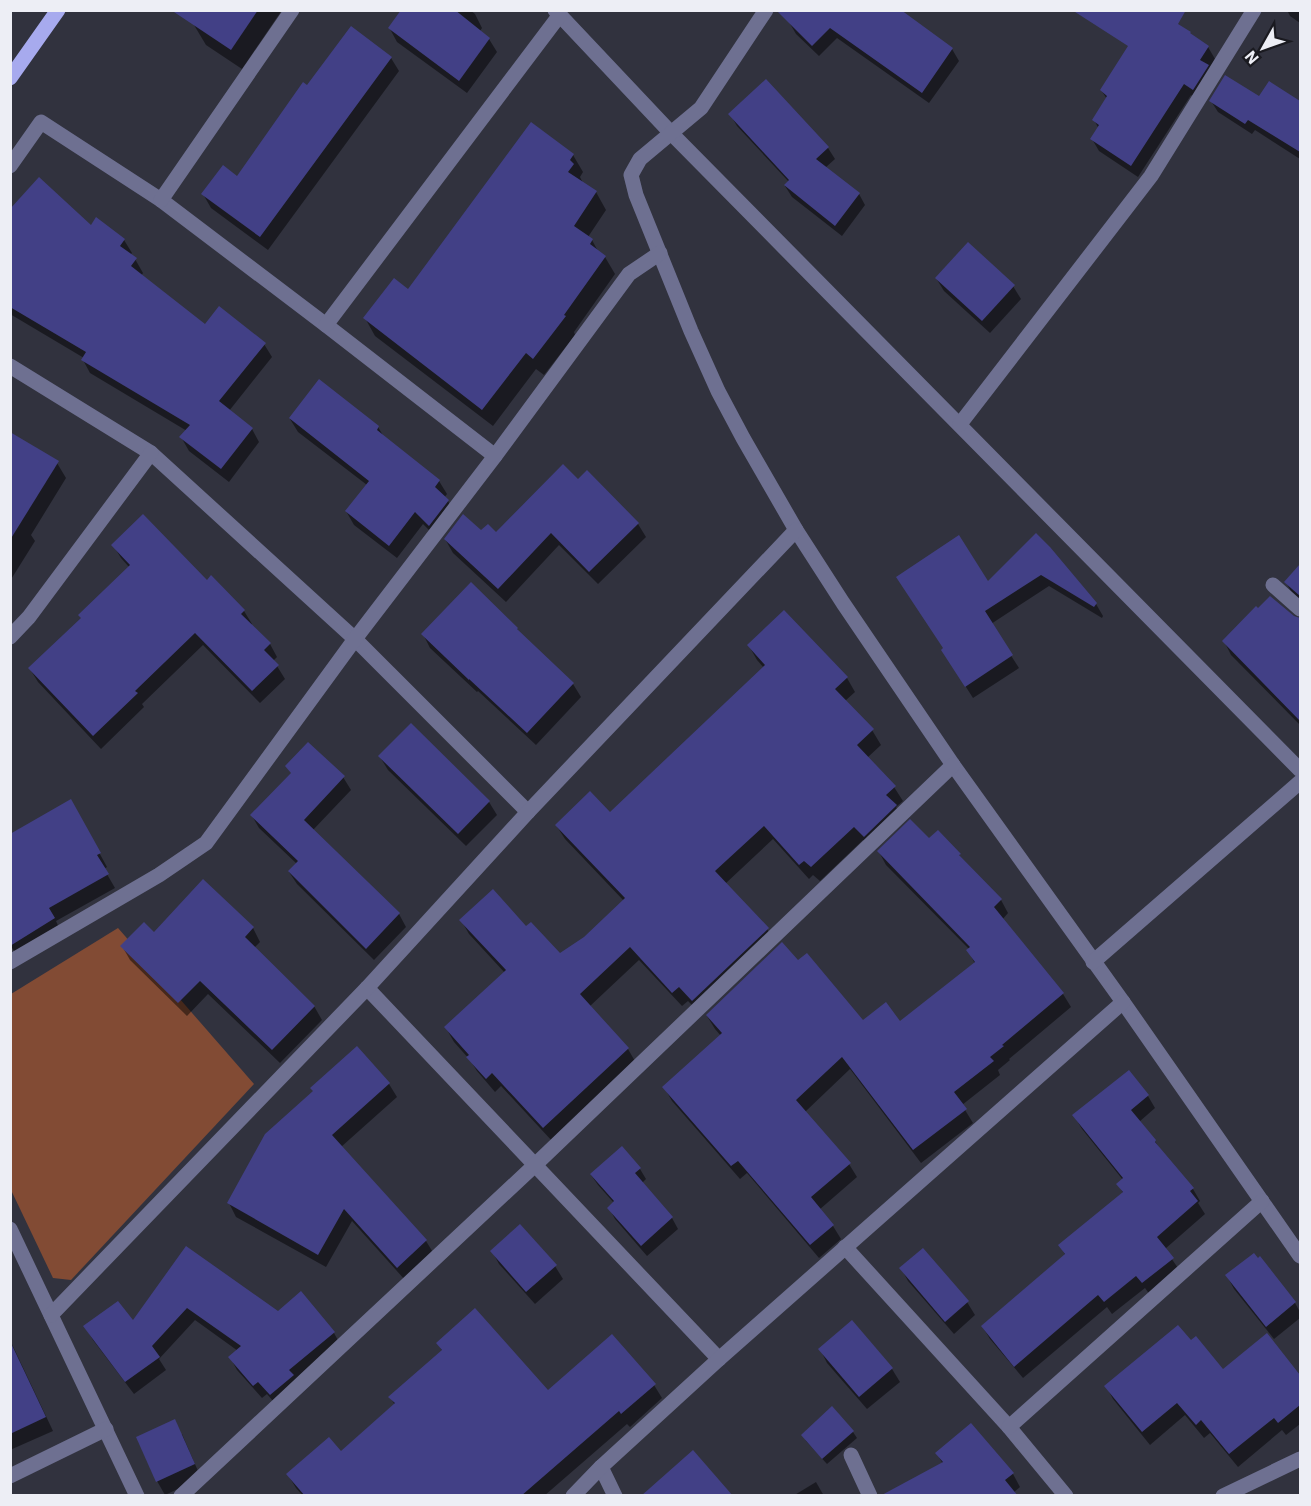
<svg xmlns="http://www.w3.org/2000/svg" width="1311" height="1506" viewBox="0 0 1311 1506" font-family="'IBM Plex Sans',sans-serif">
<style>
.green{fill:#824b34}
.shadow{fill:#0007}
.building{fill:#424086}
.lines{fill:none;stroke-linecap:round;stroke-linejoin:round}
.minor{stroke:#6e7091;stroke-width:15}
.major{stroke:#a7aaee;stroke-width:15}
</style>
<rect width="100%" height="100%" fill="#31323e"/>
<path class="green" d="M118 928 254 1084 71 1280 53 1278 11 1190V994Z"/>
<g class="shadow">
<path d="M204 10H282L242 69 206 45 194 25Z"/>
<path d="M403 10H470L475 14 482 28 480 31 489 39 497 52 467 93 397 42 390 29Z"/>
<path d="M899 10 952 49 959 61 929 103 837 38 819 56 796 34 789 22Z"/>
<path d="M1287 10H1300V23L1290 16Z"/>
<path d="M1208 47 1215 59 1200 101 1191 95 1138 177 1099 151 1092 139 1099 129 1094 120 1107 99 1101 90Z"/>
<path d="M391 58 399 71 268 250 211 208 203 194 238 178 307 87Z"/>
<path d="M1270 83 1300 103V159L1255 130 1252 134 1218 112 1211 101 1260 98Z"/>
<path d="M730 114 828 148 835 159 825 168 859 194 865 205 842 236 792 197 785 186 789 182 737 126Z"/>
<path d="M573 155 583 172 580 177 583 183 596 192 606 210 588 237 592 240 599 253 605 257 615 274 574 332 575 335 544 375 536 369 493 426 375 336 365 318 408 291Z"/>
<path d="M96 219 124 240 132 253 130 255 135 259 143 273 141 276 205 327 264 344 272 357 229 411 252 429 259 442 229 482 189 451 181 437 187 431 90 373 83 360 84 358 10 314V241L91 227Z"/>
<path d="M936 278 1013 286 1021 299 990 333 944 291Z"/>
<path d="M290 419 378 427 384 437 439 481 447 494 444 498 448 501 455 515 437 538 423 524 397 558 354 525 346 511 367 485 298 432Z"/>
<path d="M10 434 57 463 66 478 31 535 35 541 10 581Z"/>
<path d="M587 472 638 524 646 537 598 584 559 545 506 602 453 553 445 539 481 532 496 534 578 481Z"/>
<path d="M1036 535 1096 604 1103 616 1102 618 1049 586 991 624 1019 668 973 698 950 662 988 583Z"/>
<path d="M113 545 207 582 244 611 252 624 250 625 270 644 277 657 273 661 277 666 285 679 260 703 203 645 142 704 144 707 101 749 38 682 30 669 82 619 129 567 121 558Z"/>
<path d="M1300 566V601L1293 595 1286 582Z"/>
<path d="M1293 618 1300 619V725L1231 655 1224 641Z"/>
<path d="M517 629 520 634 573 684 581 697 536 745 478 691 477 692 430 648 423 634Z"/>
<path d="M749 646 847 678 855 692 845 701 872 730 881 745 867 758 894 787 903 801 896 807 904 821 873 850 863 840 820 881 813 875 809 879 773 839 725 884 767 929 776 943 701 1014 688 1001 682 1006 639 960 589 1007 628 1049 636 1063 552 1141 501 1086 495 1092 477 1071 470 1060 454 1042 446 1028 505 973 469 934 461 920 526 928 559 955 585 938 624 901 565 839 556 825 610 814 764 668 757 660Z"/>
<path d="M380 757 489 802 497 815 466 846 388 770Z"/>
<path d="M343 777 351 790 313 830 399 914 406 927 374 960 297 884 289 872 297 864 259 828 252 816Z"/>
<path d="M71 801 107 867 104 869 115 888 56 921 61 932 19 958 10 945Z"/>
<path d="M938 832 959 855 963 861 1001 900 1008 913 1002 920 1063 994 1071 1007 1009 1059 1010 1060 998 1070 1000 1075 962 1105 973 1123 921 1163 850 1069 805 1112 849 1164 857 1177 819 1210 833 1226 841 1239 819 1258 747 1173 740 1179 672 1101 664 1087 721 1036 715 1029 707 1016 798 962 862 1022 900 1023 975 964 968 950 969 949 886 865 879 852 929 840Z"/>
<path d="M203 881 253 928 260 942 254 948 314 1006 322 1020 280 1063 208 994 187 1016 130 960 122 946 154 934Z"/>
<path d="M357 1048 389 1084 397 1097 341 1147 426 1241 434 1254 405 1280 352 1221 326 1267 236 1217 229 1203 314 1092Z"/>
<path d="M1148 1096 1155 1108 1139 1122 1155 1141 1161 1151 1193 1189 1200 1201 1198 1203 1205 1214 1165 1249 1180 1271 1150 1295 1145 1288 1112 1314 1107 1307 1023 1378 990 1339 982 1326 1065 1255 1060 1245 1123 1193 1118 1184 1123 1180 1082 1129 1074 1116Z"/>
<path d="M640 1169 646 1179 642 1183 672 1218 678 1229 647 1256 615 1219 609 1208 614 1203 598 1185 591 1175Z"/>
<path d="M186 1248 278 1312 334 1333 341 1346 278 1407 267 1394 262 1398 237 1370 230 1357 238 1351 195 1320 159 1359 166 1370 134 1394 93 1340 85 1327 133 1323Z"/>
<path d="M492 1251 555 1266 563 1279 535 1304 499 1264Z"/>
<path d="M1260 1258 1295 1303 1300 1312V1318L1274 1339 1234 1289 1227 1276Z"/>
<path d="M901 1268 967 1302 975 1315 954 1334 908 1281Z"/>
<path d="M852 1322 892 1369 900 1382 867 1409 827 1363 820 1349Z"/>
<path d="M1266 1335 1300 1378V1424L1286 1435 1282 1430 1238 1467 1210 1433 1204 1438 1185 1415 1150 1445 1113 1399 1106 1386 1190 1342 1223 1371Z"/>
<path d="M10 1340 53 1431 10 1450Z"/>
<path d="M438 1344 548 1392 654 1385 662 1398 630 1427 627 1424 544 1496H303L296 1488 288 1475 341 1453 395 1405 390 1397 443 1352Z"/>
<path d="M853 1432 857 1438 827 1464 806 1441 803 1435Z"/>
<path d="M182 1434 201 1478 165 1495 157 1481 138 1437Z"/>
<path d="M937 1454 1013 1474 1020 1487 1013 1493 943 1464Z"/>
<path d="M816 1482 824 1496H793Z"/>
</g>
<g class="building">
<path d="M171 10H258L231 50Z"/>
<path d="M401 10H455L490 38 459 81 388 28Z"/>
<path d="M776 10H901L953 48 922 93 830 28 812 46Z"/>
<path d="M1072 10H1186L1178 24 1191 32 1190 33 1209 46 1200 60 1209 65 1193 90 1184 84 1131 166 1090 139 1099 125 1092 120 1107 96 1100 90 1128 46Z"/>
<path d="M351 26 392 57 260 237 201 194 223 165 237 176 303 82 307 85Z"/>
<path d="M1225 75 1259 96 1269 81 1300 101V152L1248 120 1245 124 1209 101Z"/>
<path d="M766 79 829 147 816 159 860 193 835 226 784 185 789 180 728 114Z"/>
<path d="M531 122 574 154 570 160 574 164 568 172 597 191 574 226 593 239 590 244 606 256 564 315 566 316 533 359 526 353 482 410 363 318 394 278 408 289Z"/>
<path d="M39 177 91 225 96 217 125 239 120 246 137 258 131 266 205 324 219 306 266 343 219 401 253 428 221 469 179 437 190 425 81 360 86 352 10 307V209Z"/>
<path d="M968 242 1015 285 982 321 935 278Z"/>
<path d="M319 379 379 426 377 430 440 480 435 487 449 500 429 526 415 512 389 546 345 511 369 481 289 418Z"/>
<path d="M10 432 59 461 10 540Z"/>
<path d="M563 464 578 479 587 470 639 523 589 572 551 533 498 589 444 539 463 514 481 530 488 524 496 532Z"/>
<path d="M143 514 207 580 211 575 245 610 241 614 271 643 264 650 279 665 252 691 195 633 135 691 138 693 93 736 28 668 81 618 78 615 130 565 111 545Z"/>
<path d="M1036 533 1050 547 1097 603 1094 607 1041 575 985 611 1013 655 965 687 941 650 943 648 896 577 959 535 988 581Z"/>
<path d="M1300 564V596L1284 582Z"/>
<path d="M471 582 518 628 517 629 574 683 527 733 469 679V680L421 634Z"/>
<path d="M1270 596 1294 616 1300 618V721L1222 641 1256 606 1258 608Z"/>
<path d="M784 610 848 677 835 689 874 729 857 745 896 786 886 795 897 805 864 837 854 827 811 867 804 861 799 865 764 826 715 871 769 928 692 1001 679 987 672 993 630 947 580 994 629 1048 543 1128 492 1073 486 1079 466 1057 469 1055 444 1027 506 970 459 920 493 889 526 926 531 922 560 953 584 937 625 898 555 825 590 791 610 812 765 665 747 645Z"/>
<path d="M411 723 490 801 458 834 378 756Z"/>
<path d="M308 742 345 776 304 820 400 913 366 949 288 871 298 861 250 815 291 773 285 766Z"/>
<path d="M71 799 101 853 97 855 109 874 49 908 55 918 10 946V834Z"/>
<path d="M910 819 929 838 938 830 961 854 959 855 1002 899 994 907 1064 993 1002 1045 1004 1046 990 1057 994 1061 954 1092 967 1109 913 1150 842 1057 796 1100 851 1163 811 1197 834 1225 810 1245 738 1161 731 1166 662 1087 722 1033 706 1015 782 942 798 960 807 953 863 1020 886 1002 900 1021 975 962 966 950 970 947 877 851Z"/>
<path d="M203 879 254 927 245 937 315 1006 272 1050 200 981 178 1003 120 946 144 922 154 932Z"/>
<path d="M357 1046 390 1083 332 1135 427 1240 397 1268 344 1209 318 1255 227 1203 265 1134 313 1091 310 1088Z"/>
<path d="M1129 1070 1149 1095 1131 1110 1156 1140 1155 1142 1194 1188 1190 1191 1198 1201 1157 1237 1174 1258 1142 1283 1136 1276 1104 1302 1098 1295 1014 1367 981 1326 1065 1254 1058 1245 1123 1192 1116 1184 1123 1178 1072 1115Z"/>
<path d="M622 1146 641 1168 635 1173 673 1217 641 1246 607 1208 614 1201 590 1174Z"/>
<path d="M520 1224 557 1265 526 1292 490 1251Z"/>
<path d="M186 1246 278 1311 301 1291 335 1332 289 1370 294 1375 270 1395 258 1382 253 1386 228 1357 241 1346 187 1308 152 1346 160 1357 125 1382 83 1326 118 1301 133 1320Z"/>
<path d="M923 1248 969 1301 945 1322 899 1268Z"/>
<path d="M1254 1253 1258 1258 1260 1256 1296 1302 1266 1327 1225 1275Z"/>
<path d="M475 1308 548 1390 612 1334 656 1384 621 1414 619 1411 521 1496H305L286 1474 329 1437 341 1451 395 1403 388 1397 442 1350 436 1343Z"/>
<path d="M852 1320 893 1368 859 1397 818 1349Z"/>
<path d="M1178 1325 1191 1340 1196 1336 1223 1369 1267 1333 1300 1375V1405L1278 1423 1274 1418 1229 1454 1201 1420 1196 1425 1177 1403 1142 1432 1104 1386Z"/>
<path d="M10 1341 46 1417 10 1434Z"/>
<path d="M832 1406 854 1431 822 1459 801 1435Z"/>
<path d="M175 1419 195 1464 156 1482 136 1437Z"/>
<path d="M971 1423 1014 1473 1005 1480 1018 1496H880L943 1462 935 1453Z"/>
<path d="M693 1450 733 1496H641Z"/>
</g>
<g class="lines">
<g class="minor">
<path d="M555 10 671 133 1300 770"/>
<path d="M766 10 701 108 640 159 631 175 636 195 691 331 718 391 743 438 796 530 843 603 953 765 1123 1002 1300 1256"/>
<path d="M10 166 41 122 161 200 326 325 495 456"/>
<path d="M161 200 292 10"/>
<path d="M326 325 559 16"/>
<path d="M10 366 151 453 355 639 528 812"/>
<path d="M960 424 1151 176 1254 10"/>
<path d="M1273 585 1300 609"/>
<path d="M10 637 29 617 151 453"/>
<path d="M10 962 159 875 206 843 355 639 495 456 629 274 660 253"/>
<path d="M1093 962 1300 782"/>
<path d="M367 988 719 1359"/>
<path d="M10 1229 137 1496"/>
<path d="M845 1247 1009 1427 1066 1496"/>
<path d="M51 1315 367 988 528 812 796 530"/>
<path d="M1009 1427 1262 1201"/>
<path d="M851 1455 870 1496"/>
<path d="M601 1467 615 1496"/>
<path d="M10 1476 106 1429"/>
<path d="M181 1496 536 1164 953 765"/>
<path d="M573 1496 601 1467 719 1359 1123 1002"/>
<path d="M1223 1496 1300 1459"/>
</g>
<path class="major" d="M10 78 58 10"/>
</g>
<rect width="1311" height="1506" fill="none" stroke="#edeef5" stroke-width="24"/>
<g transform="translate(1263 48) rotate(230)" stroke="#1a1a20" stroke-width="4.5" paint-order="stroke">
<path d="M0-4.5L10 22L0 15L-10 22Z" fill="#edeef5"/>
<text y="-9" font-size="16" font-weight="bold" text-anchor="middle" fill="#edeef5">N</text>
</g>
</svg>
